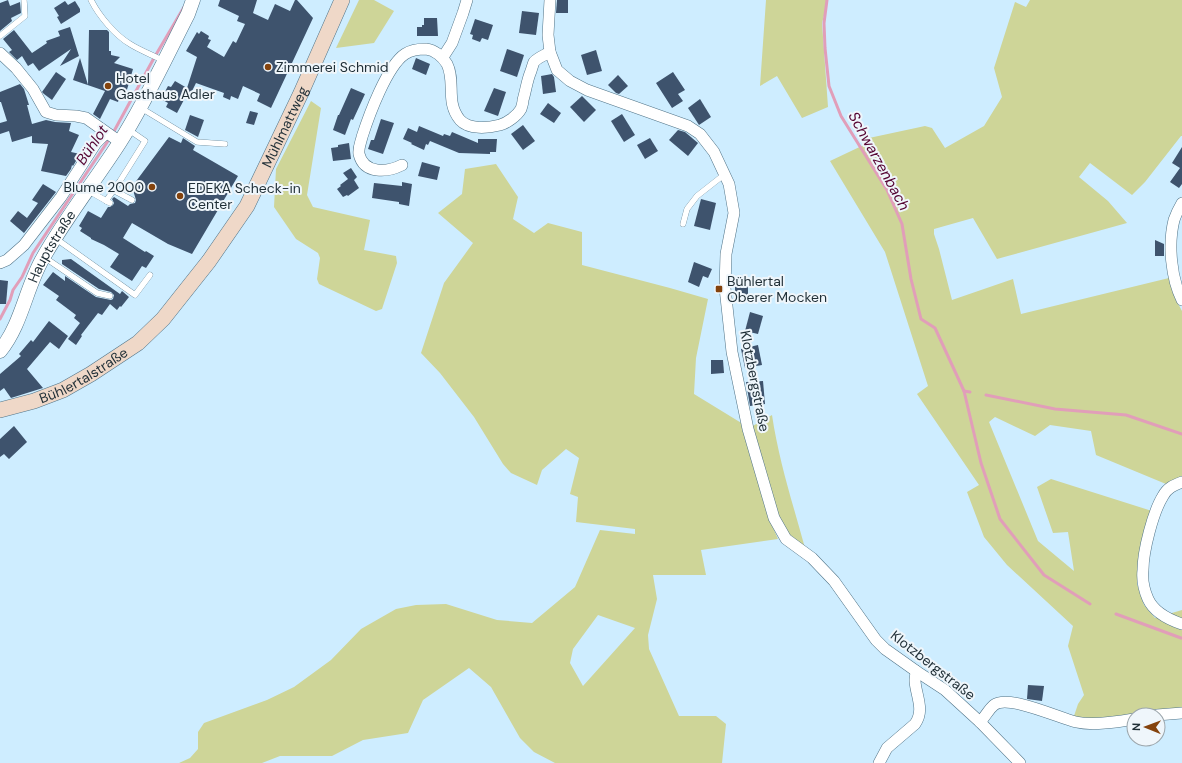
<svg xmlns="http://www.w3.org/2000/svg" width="1182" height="763" viewBox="0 0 1182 763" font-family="'DM Sans',sans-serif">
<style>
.green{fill:#ced598;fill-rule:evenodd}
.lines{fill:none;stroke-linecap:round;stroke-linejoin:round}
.stream{stroke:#e19eb9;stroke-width:3}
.building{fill:#3e536d}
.service-casing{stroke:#517488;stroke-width:6}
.minor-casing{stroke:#517488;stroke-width:12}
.tertiary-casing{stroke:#517488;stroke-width:15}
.secondary-casing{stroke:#517488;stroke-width:16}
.service{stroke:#fff;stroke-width:5.5}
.minor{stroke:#fff;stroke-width:11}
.tertiary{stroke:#fff;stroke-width:14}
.secondary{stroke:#efd8c8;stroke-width:15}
.poi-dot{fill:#84430d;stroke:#eff6fb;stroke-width:1.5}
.labels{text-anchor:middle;stroke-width:4;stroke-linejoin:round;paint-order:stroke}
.poi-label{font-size:14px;fill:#1f2e36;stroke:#eff6fb;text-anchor:start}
.street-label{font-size:14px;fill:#1f2e36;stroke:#eff6fb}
.water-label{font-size:15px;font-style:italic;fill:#550432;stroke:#eff6fb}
</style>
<rect width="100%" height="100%" fill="#ceedff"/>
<g class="green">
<path d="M359 0H374L394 11 374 43 336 48Z"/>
<path d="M766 0H828L822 23 828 107 802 118 777 76 760 86Z"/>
<path d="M1030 0H1182V136H1181L1145 182 1132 195 1090 163 1079 177 1108 201 1127 223 997 259 973 218 934 229V234L939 249 952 300 1013 279 1021 314 1169 278 1175 298 1182 311V477L1166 484 1096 455 1091 431 1050 425 1035 436 995 417 989 422 1038 541 1074 571 1068 532 1053 533 1037 487 1051 479 1152 511 1139 558 1137 584 1144 605 1155 618 1182 610V716L1134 715V719H1073L1078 704 1084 695 1068 646 1073 626 1007 565 984 537 967 492 979 485 917 394 928 386 885 252 830 161 868 143 869 138 925 126 932 128 945 148 984 126 1002 97 994 68 1015 2 1026 7Z"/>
<path d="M311 101 321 108 307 195 313 207 370 220 364 250 396 256 397 263 382 309 376 311 319 284 317 279 320 258 318 253 296 239 274 207 276 169Z"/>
<path d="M496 164 518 197 513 219 534 233 548 223 582 232V265L670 288 708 299 696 358 694 394 743 424 768 516 778 539 701 550 706 575H653L657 599 648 635 649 649 679 716H716L726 724 722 763H555L534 752 520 738 491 687 469 668 423 700 408 733 363 740 332 756H280L262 763H179L190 758 198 749V732L204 723 267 700 294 687 331 660 361 629 396 609 416 605 446 604 497 620 532 623 575 587 600 530 635 534V529L576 522 578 497 570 494 579 458 566 449 542 470 537 485 511 473 503 464 474 417 440 373 421 353 444 283 473 243 438 213 462 194 465 169ZM598 615 635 628 583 686 570 663 573 649Z"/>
<path d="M772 415C779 462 793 504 805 548L787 532 779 517 751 427Z"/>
</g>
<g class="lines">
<g class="stream">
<path d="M827 0 824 23 825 48 829 86 841 116 887 190 902 224 911 279 921 319 935 328 964 391"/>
<path d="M113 133 154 58 184 7"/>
<path d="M0 319 10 300 13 290 22 277 33 253 110 138"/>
<path d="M970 392 964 391 981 463 1000 519 1044 575 1090 604"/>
<path d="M986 395 1055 409 1126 415 1182 434"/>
<path d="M1116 614 1181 638"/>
</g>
</g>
<g class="building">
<path d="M8 0 10 6 20 2 21 13 11 18 12 21 0 31V3Z"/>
<path d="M220 0H257L253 13 268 20 275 4 290 11 295 0H297L313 18 271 108 257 101 260 94 243 86 238 99 231 96 230 100 223 97 224 93 196 83 189 97 186 96 177 113 166 107 168 103 161 99 168 86 171 87 175 81 187 88 197 57 186 51 197 32 199 34 201 31 209 36 208 39 211 40 207 47 224 57 233 41 236 43 245 24 237 21 239 16 218 6Z"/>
<path d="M557 0H568V13H556Z"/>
<path d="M65 1 68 5 75 1 80 9V12L61 24 57 17 59 16 54 8Z"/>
<path d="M522 11 539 13 536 35 519 33Z"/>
<path d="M424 18H437L438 36H417V27H422V25H424Z"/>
<path d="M475 19 493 25 488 40 482 38 480 42 472 39 473 35 470 34Z"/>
<path d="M70 27 79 56 60 66 71 49 39 71 33 63 28 66 22 56 17 60 9 52 12 50 3 39 14 30 32 53 47 43 46 41 60 36 58 31Z"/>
<path d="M89 30H107L109 32V51H111V55L120 57 114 63 133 69 126 93 121 92 118 102 110 99 100 119 93 114 105 91 73 80 80 58 88 85Z"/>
<path d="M507 49 524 55 517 77 500 71Z"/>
<path d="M596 50 602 71 587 75 581 55Z"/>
<path d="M416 58 430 64 426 75 412 69Z"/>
<path d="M56 72 66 79 52 100 44 94 42 92Z"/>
<path d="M673 72 685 90 678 94 683 101 672 108 656 83Z"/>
<path d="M552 74 554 77 556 92 543 94 541 76Z"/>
<path d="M618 75 628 86 619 94 616 93 608 85Z"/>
<path d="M20 84 24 89 29 105H27L32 124 46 120 55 122 71 123 69 131 79 135 71 152 80 154 79 156 73 166 72 165 71 169 66 176 41 171 48 144 32 143V136L12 142 9 131 0 134V123L7 121 1 102H0V92Z"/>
<path d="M351 88 365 94 353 120 351 119 345 135 333 130 338 115H339Z"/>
<path d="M494 88 506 92 498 116 484 111Z"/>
<path d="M582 96 596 110 584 122 570 107Z"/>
<path d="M700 99 711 117 699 125 688 108Z"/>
<path d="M548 103 561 113 554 123 540 114Z"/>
<path d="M250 111 258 113 254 125 246 123Z"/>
<path d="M622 114 635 135 624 142 611 121Z"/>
<path d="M190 115 204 120 198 137 185 130Z"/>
<path d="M381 119 394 123 383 154 368 149 371 140H374Z"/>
<path d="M523 125 535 141 523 150 511 134Z"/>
<path d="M419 126 443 136 444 134 450 136 452 132 478 143V139H497L496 152H490V154L459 153 430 141 428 145 426 144 424 150 411 144 412 143 403 139 408 128 417 132Z"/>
<path d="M678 130 685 132 698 143 688 156 669 140Z"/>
<path d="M169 137 181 143 183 138 195 146 193 150 238 176 192 254 168 244 132 223 123 238 145 252 146 251 154 256 146 268 142 266 132 281 110 267 119 254 104 245 91 239V238L80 231 82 228 79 226 88 211 101 218 108 207H110L113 205 114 203 112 199 114 197 128 206 130 204 135 203 136 200 133 190 134 184Z"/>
<path d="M650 138 658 151 645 159 637 145Z"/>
<path d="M349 143 351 159 333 161 331 148 338 147V145Z"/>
<path d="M1182 147V184L1179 188 1170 182 1180 168 1172 163Z"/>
<path d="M422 162 440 167 437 180 418 176Z"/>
<path d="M351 168 357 177 354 180 359 188 348 196 347 195 343 197 337 189 341 186 340 185 348 179 343 173Z"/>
<path d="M402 182 412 184 409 206 399 204V202L372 198 374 183 402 186Z"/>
<path d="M43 184 56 192 24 233 10 221 18 211 27 218 38 203 32 200Z"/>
<path d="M701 199 716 203 710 230 694 226Z"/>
<path d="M1155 240 1164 244V256H1155Z"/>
<path d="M71 259 120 294 122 291 129 297 121 307 120 306 117 310 110 304 102 315 98 313 81 335 82 336 76 345 68 339 80 323 74 318 76 315 56 300 59 296 43 285 53 272 65 281V276L96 297 111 300 113 299 114 295 111 292 99 289 62 264V260Z"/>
<path d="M694 262 712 269 708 278 703 276 699 287 688 282Z"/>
<rect x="735" y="279" width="13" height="17"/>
<path d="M0 280 8 281 6 304H0Z"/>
<path d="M750 312 763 316 758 334 745 331Z"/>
<path d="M49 321 68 336 59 349 50 342 27 369 43 388 11 398 4 388 0 391V374L21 356 19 354 31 340 33 342Z"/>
<path d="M758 345 762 365 745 368 741 349Z"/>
<path d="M711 360H723L724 373 711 374Z"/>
<path d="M763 381 765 404 750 406 746 382Z"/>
<path d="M14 426 27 442 9 459 4 454 0 457V439Z"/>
<path d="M1028 685 1044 686 1042 701 1027 699Z"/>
</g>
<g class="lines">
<g class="service-casing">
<g id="service">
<path d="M91 0C99 16 115 35 130 44 141 51 153 55 164 61"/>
<path d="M0 36 25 16 24 0"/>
<path d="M141 108 197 142 225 144"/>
<path d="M87 190 110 203"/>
<path d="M113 190 132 200"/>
<path d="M106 201 120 181 145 141 129 130"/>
<path d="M683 224 687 209 697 196 725 174"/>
<path d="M55 238 135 295 150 275"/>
<path d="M44 257 97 293 110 296"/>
</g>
</g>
<g class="minor-casing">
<g id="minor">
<path d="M550 0 548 35 550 52 557 70 570 81 587 90 688 126 700 134 714 152 729 184 734 213 726 254 725 288 732 352 748 429 774 518 786 539 812 558 834 581 876 640 885 649 916 671 945 690 980 722 1020 763"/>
<path d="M0 53 16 68 33 89 46 112 56 115 76 116 86 118 120 142"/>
<path d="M443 57 452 43 463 13 467 0"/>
<path d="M402 165C388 172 364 175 359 154 358 148 361 142 362 137 369 115 387 66 405 54 411 50 419 49 426 49 435 50 443 57 447 64 456 82 445 102 460 120 469 130 488 128 500 125 507 123 517 116 521 109 522 106 523 103 523 100 526 90 527 80 531 71 532 68 533 64 534 62 537 58 545 55 550 52"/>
<path d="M1182 203C1179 208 1176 214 1174 220 1168 244 1171 278 1182 300"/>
<path d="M0 263 7 260 24 245 61 197 96 143 106 133"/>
<path d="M1182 482C1174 485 1167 488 1163 496 1153 512 1143 551 1143 570 1142 579 1144 590 1148 599 1154 612 1170 620 1182 624"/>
<path d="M1157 715 1182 713"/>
<path d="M980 722C985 717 989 709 994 705 1008 694 1059 718 1076 722 1093 726 1117 722 1134 719"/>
<path d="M879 763 887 748 915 724C925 710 916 696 915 681 915 678 916 674 916 671"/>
</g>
</g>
<g class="tertiary-casing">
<g id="tertiary">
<path id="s1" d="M0 351C22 324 26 287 43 258 66 217 95 181 120 142 146 101 166 57 188 14L193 0"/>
</g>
</g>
<g class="secondary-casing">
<g id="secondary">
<path id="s2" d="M0 410 34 401 63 390 91 374 138 343 163 319 209 261 247 206 301 93 342 0"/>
</g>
</g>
<use href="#service" class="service"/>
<use href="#minor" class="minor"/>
<use href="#tertiary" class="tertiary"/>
<use href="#secondary" class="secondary"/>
</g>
<g class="poi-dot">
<circle cx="268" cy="67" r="4"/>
<circle cx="108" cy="86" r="4"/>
<circle cx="152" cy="187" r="4"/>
<circle cx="180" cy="196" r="4"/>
<rect x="715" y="285" width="8" height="8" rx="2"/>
</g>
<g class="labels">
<g class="poi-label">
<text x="276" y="72">Zimmerei Schmid</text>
<text x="116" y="83">Hotel<tspan x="116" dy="16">Gasthaus Adler</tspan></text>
<text x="144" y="192" text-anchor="end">Blume 2000</text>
<text x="188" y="193">EDEKA Scheck-in<tspan x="188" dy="16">Center</tspan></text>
<text x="727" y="286">Bühlertal<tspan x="727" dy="16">Oberer Mocken</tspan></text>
</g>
<g class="street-label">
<text dy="5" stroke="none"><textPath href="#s2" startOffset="418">Mühlmattweg</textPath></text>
<text dy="5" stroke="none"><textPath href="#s1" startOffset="117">Hauptstraße</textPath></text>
<text dy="5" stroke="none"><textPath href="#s2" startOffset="91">Bühlertalstraße</textPath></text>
<text transform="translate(755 381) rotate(79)" y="5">Klotzbergstraße</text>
<text transform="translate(933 665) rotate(38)" y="5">Klotzbergstraße</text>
</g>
<g class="water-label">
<text transform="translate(92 145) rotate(-56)" y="5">Bühlot</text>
<text transform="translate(879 161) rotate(61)" y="5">Schwarzenbach</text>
</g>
</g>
<g transform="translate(1146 727) rotate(271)"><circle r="19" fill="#eff6fb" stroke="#9ca6ac"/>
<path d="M0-3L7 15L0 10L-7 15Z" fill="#84430d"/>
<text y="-6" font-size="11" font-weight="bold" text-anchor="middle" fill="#1f2e36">N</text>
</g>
</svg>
